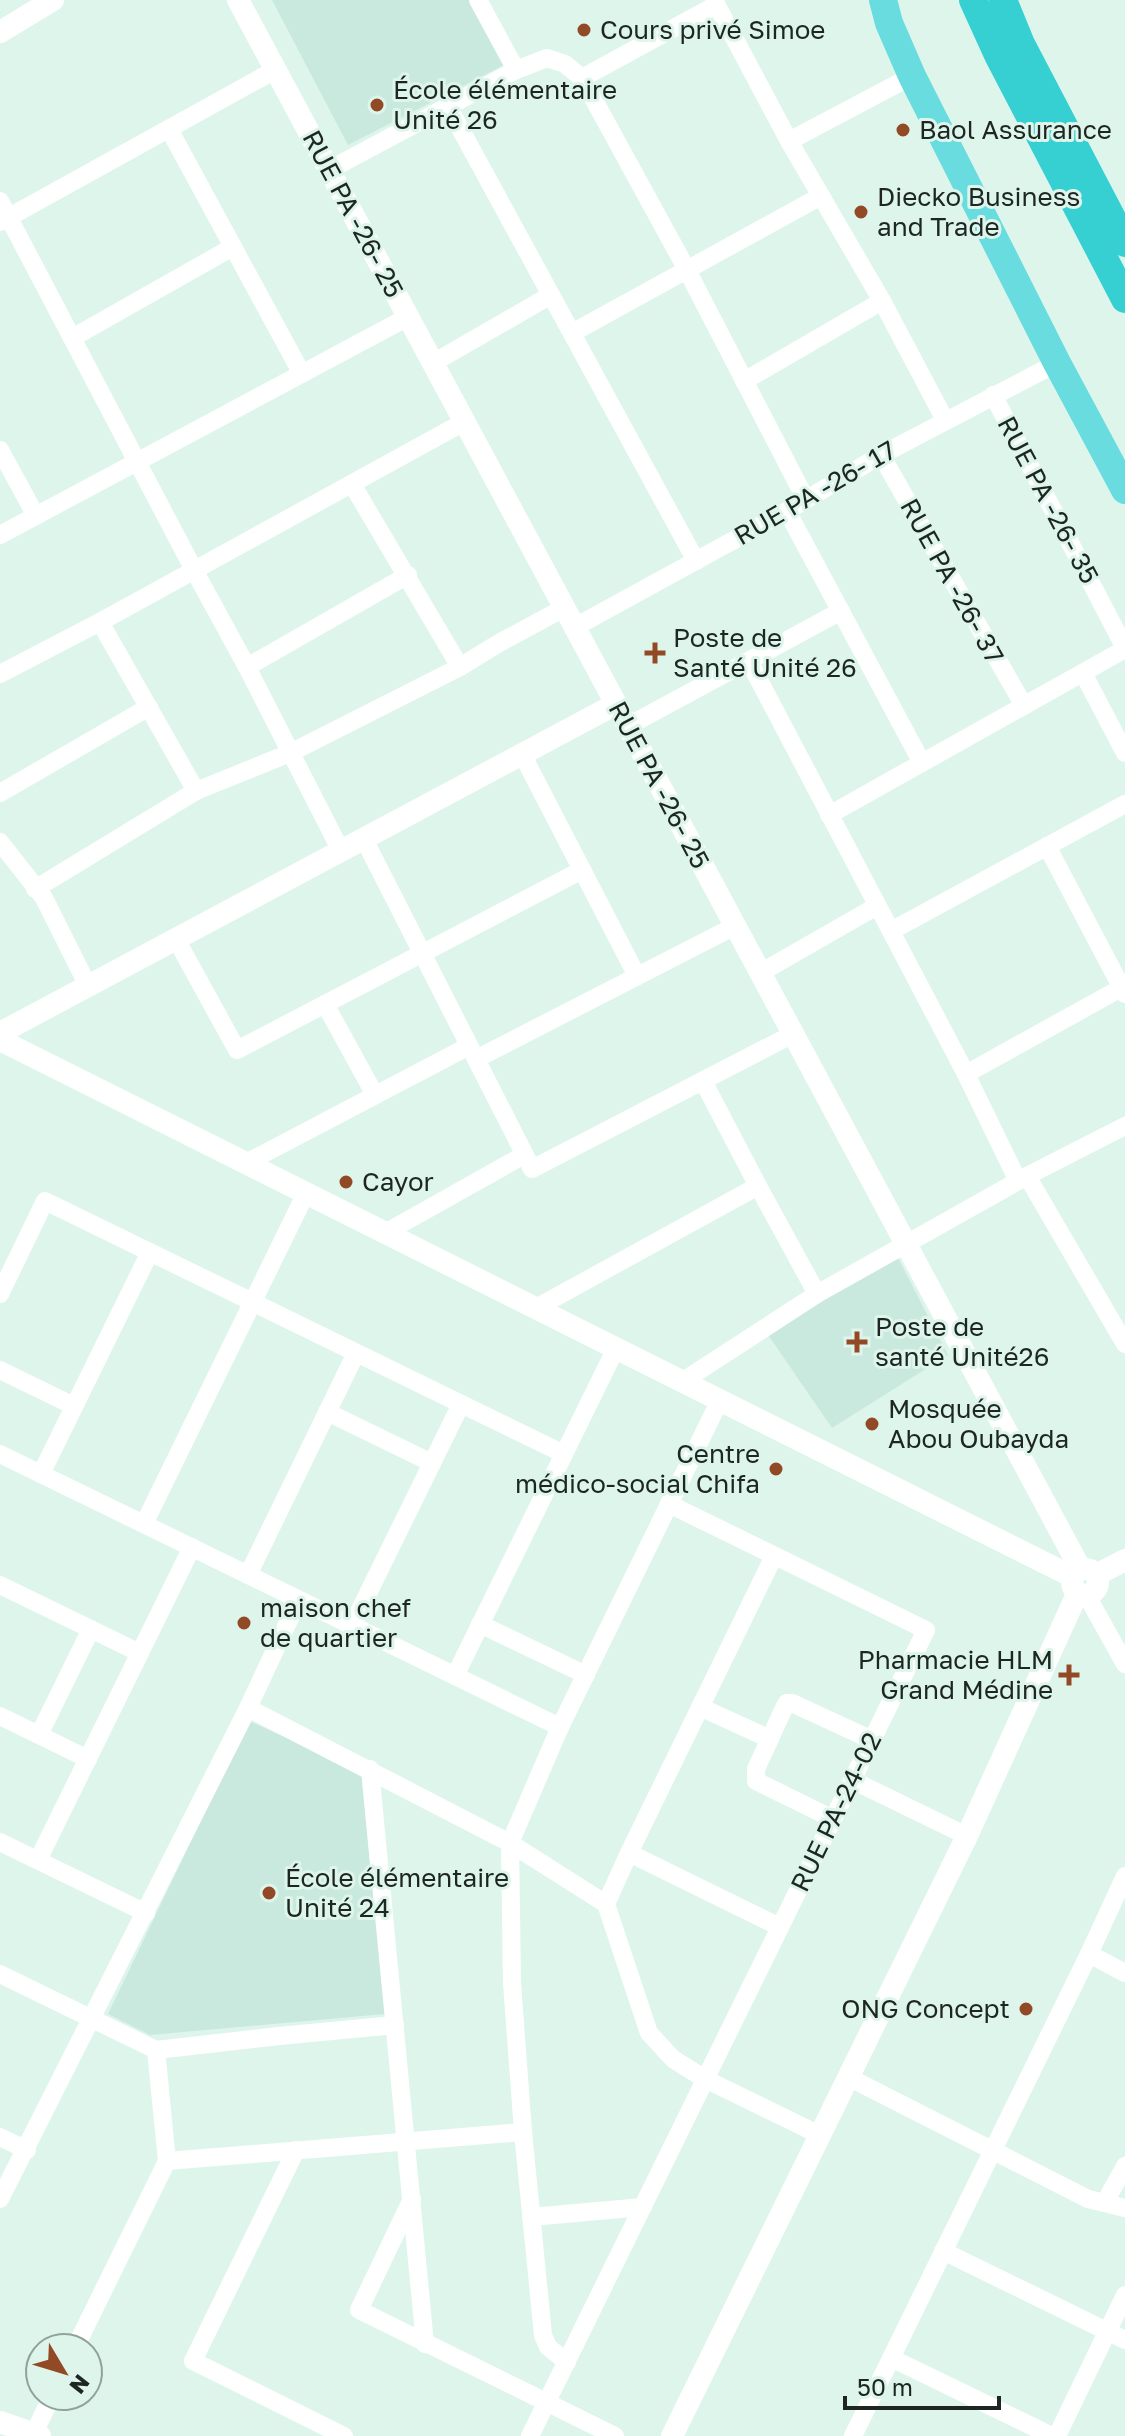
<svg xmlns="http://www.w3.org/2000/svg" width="1125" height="2436" viewBox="0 0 1125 2436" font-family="'Golos Text',sans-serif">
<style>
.built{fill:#cae9de}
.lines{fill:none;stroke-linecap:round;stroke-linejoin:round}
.minor{stroke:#fff;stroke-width:18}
.tertiary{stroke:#fff;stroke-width:22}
.primary{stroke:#68dcde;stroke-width:28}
.trunk{stroke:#36d0d3;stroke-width:28}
.poi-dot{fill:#924a26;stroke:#def5ec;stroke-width:3}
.labels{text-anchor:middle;stroke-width:6;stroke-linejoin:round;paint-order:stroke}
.poi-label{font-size:26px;fill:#1e2623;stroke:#def5ec;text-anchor:start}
.street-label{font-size:26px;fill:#1e2623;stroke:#def5ec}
</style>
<rect width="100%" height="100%" fill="#def5ec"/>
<g class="built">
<path d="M272 0H470L504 65 348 145Z"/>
<path d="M896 1254 948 1355 832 1428 764 1329Z"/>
<path d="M249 1721 361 1771 385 2014 150 2035 108 2014Z"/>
</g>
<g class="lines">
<g class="minor">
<path d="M478 0 516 70"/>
<path d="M714 0 789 141 882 301 945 420"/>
<path d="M582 78 716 5"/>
<path d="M449 108 696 561"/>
<path d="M169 129 302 374"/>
<path d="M789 141 912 76"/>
<path d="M329 170 516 70 547 58 565 64 582 78 687 270 806 500"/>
<path d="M0 201 194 570 247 667 341 851"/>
<path d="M0 222 275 70"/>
<path d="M572 333 821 196"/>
<path d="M72 338 233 247"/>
<path d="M433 363 551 295"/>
<path d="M744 381 882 301"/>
<path d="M993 395 1125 648"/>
<path d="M0 450 36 516"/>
<path d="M881 455 1024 706"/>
<path d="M352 484 460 667"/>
<path d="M787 511 922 763"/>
<path d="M0 535 408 317"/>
<path d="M100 622 196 791"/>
<path d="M575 627 787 511 881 455 1057 363"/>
<path d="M749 661 966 1074 1018 1181"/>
<path d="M247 667 408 575"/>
<path d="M1083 673 1125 753"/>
<path d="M0 674 100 622 464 422"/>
<path d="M628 726 841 611"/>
<path d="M522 754 637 976"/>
<path d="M0 793 149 707"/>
<path d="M829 815 1125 649"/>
<path d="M364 839 532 1169 793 1034"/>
<path d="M0 842 44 898 88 986"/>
<path d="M1047 846 1125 994"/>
<path d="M35 889 196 791 290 753 460 667 499 643 564 608"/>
<path d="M891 931 1125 804"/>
<path d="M176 939 237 1050 582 870"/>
<path d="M760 973 877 906"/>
<path d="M325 1004 375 1095"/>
<path d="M476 1059 735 926"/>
<path d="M966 1074 1121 988"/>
<path d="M703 1081 758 1186"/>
<path d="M246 1163 469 1046"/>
<path d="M1027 1176 1125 1344"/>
<path d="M385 1233 524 1155"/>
<path d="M0 1294 45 1201 564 1454"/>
<path d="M536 1308 758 1186 817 1294"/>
<path d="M0 1370 74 1406"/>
<path d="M683 1381 817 1294 1027 1176 1125 1126"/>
<path d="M327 1412 432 1463"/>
<path d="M0 1454 560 1727"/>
<path d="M41 1474 150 1252"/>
<path d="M144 1524 306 1193"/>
<path d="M774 1556 629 1853 606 1904 649 2033 673 2059 705 2079 820 2135"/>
<path d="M248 1575 356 1353"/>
<path d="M0 1585 140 1653"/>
<path d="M1086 1594 1125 1664"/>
<path d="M480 1624 586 1675"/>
<path d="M352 1626 461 1404"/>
<path d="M455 1676 616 1348"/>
<path d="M700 1707 770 1739"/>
<path d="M248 1708 510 1843 606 1904"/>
<path d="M0 1716 88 1759"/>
<path d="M39 1735 91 1629"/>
<path d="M370 1769 425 2344"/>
<path d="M852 1780 967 1836"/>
<path d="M833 1819 756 1781V1769L784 1708 787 1703H792L872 1740"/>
<path d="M0 1842 146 1913"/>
<path d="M629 1853 780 1927"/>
<path d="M38 1860 192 1547"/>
<path d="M1089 1954 1125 1973"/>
<path d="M0 1974 156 2050 279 2036 395 2025"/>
<path d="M848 2077 1088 2199 1125 2208"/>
<path d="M0 2137 27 2150"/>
<path d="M296 2150 193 2361 344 2436"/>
<path d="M167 2161 523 2132"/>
<path d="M0 2199 248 1708 298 1601"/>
<path d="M412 2199 359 2310 615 2436"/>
<path d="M1105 2202 1125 2166"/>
<path d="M531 2217 643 2207"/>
<path d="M943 2251 1125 2340"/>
<path d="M75 2348 167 2161 156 2050"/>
<path d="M891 2358 1052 2436"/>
<path d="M567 2362 548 2347 543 2335 523 2132 512 1983 510 1843 560 1727 720 1400"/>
<path d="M34 2433 52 2396"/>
<path d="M530 2436 926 1630 669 1504"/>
<path d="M853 2436 1089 1954 1125 1876"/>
<path d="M1057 2436 1125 2295"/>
</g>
<g class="tertiary">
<path d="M238 0 1081 1570"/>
<path d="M0 32 53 0"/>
<path d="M0 1033 616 704"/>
<path d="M0 1040 1073 1577"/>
<circle cx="1085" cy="1582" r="13"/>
<path d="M1096 1575 1125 1560"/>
<path d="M0 2422 40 2436"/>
<path d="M672 2436 967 1836 1078 1592"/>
</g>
<path class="primary" d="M883 0 889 23 912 76 1057 363 1125 490"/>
<g class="trunk">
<path d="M973 0 998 55 1125 299"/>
<path d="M1003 0 1021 44 1125 243"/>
</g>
</g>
<g class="poi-dot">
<circle cx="584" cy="30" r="8"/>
<circle cx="377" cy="105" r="8"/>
<circle cx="903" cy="130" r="8"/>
<circle cx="861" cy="212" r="8"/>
<path d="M651 641h8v8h8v8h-8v8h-8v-8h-8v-8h8z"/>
<circle cx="346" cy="1182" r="8"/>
<path d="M853 1330h8v8h8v8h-8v8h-8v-8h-8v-8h8z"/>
<circle cx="872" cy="1424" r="8"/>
<circle cx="776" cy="1469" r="8"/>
<circle cx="244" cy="1623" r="8"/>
<path d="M1065 1663h8v8h8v8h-8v8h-8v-8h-8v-8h8z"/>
<circle cx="269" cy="1893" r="8"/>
<circle cx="1026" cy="2009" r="8"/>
</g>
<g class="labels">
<g class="poi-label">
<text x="600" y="39">Cours privé Simoe</text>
<text x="393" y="99">École élémentaire<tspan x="393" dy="30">Unité 26</tspan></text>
<text x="919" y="139">Baol Assurance</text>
<text x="877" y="206">Diecko Business<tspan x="877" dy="30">and Trade</tspan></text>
<text x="673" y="647">Poste de<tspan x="673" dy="30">Santé Unité 26</tspan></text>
<text x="362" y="1191">Cayor</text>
<text x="875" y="1336">Poste de<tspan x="875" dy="30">santé Unité26</tspan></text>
<text x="888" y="1418">Mosquée<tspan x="888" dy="30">Abou Oubayda</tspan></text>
<text x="760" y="1463" text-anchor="end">Centre<tspan x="760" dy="30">médico-social Chifa</tspan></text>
<text x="260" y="1617">maison chef<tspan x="260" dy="30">de quartier</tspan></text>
<text x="1053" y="1669" text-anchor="end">Pharmacie HLM<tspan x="1053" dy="30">Grand Médine</tspan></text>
<text x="285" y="1887">École élémentaire<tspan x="285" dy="30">Unité 24</tspan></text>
<text x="1010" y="2018" text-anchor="end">ONG Concept</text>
</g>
<g class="street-label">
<text transform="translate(353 214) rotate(62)" y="9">RUE PA -26- 25</text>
<text transform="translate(815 493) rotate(-30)" y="9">RUE PA -26- 17</text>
<text transform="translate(1048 500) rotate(62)" y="9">RUE PA -26- 35</text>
<text transform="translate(952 581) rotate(61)" y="9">RUE PA -26- 37</text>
<text transform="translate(659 785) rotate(62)" y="9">RUE PA -26- 25</text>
<text transform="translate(836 1812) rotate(-64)" y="9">RUE PA-24-02</text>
</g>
</g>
<g transform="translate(64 2372) rotate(128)"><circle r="38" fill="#def5ec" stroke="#91a29c" stroke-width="2"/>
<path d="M0-6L14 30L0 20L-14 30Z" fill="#924a26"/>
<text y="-12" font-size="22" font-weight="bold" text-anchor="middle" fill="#1e2623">N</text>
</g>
<path d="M845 2396v12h154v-12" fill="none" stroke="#1e2623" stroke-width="4"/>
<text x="857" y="2396" font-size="24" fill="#1e2623" stroke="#def5ec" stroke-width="6" paint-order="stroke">50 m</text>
</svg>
